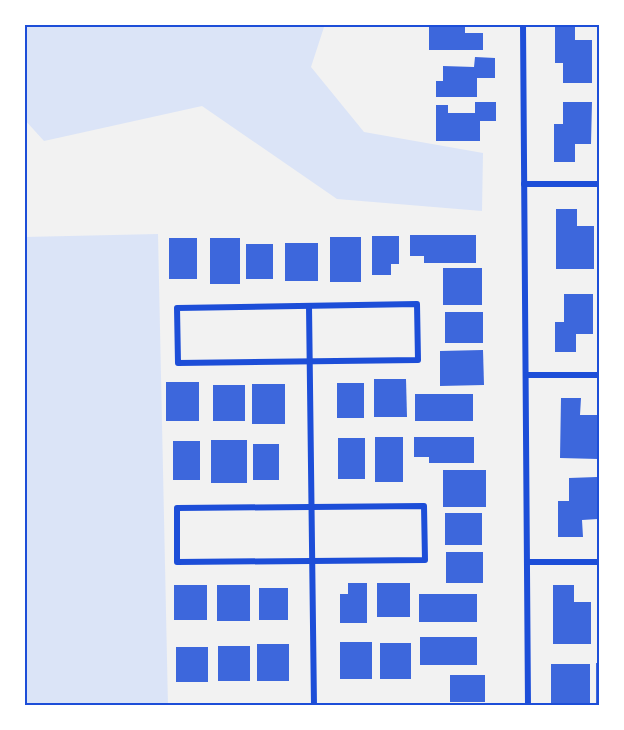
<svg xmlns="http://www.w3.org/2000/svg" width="624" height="730" viewBox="0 0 624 730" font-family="Lato,sans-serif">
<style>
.green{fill:#dbe4f7}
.building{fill:#3d67dc}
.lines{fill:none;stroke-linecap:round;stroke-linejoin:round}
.minor{stroke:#1d4ed8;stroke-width:6}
.neatline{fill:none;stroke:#1d4ed8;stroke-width:2}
</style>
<rect width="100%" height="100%" fill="#f2f2f2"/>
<g class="green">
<path d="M24 24H325L311 67 364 132 483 153 482 211 337 199 202 106 44 141 24 119Z"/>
<path d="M158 234 168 706H24V237Z"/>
</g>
<g class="building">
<path d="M429 24H465V33H483V50H429Z"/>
<path d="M555 24H575V40H592V83H563V63H555Z"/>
<rect x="598" y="41" width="2" height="42"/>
<path d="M475 57 495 58V78H477V97H436V81H443V66L474 67Z"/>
<path d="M475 102H496V121H480V141H436V105H448V113H475Z"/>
<path d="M563 102H592L591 144H575V162H554V124H563Z"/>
<rect x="597" y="114" width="3" height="47"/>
<path d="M556 209H577V226H594V269H556Z"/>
<path d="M410 235H476V263H424V256H410Z"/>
<path d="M372 236H399V264H391V275H372Z"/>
<rect x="330" y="237" width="31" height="45"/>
<rect x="169" y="238" width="28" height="41"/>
<rect x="210" y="238" width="30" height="46"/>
<rect x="285" y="243" width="33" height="38"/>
<rect x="246" y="244" width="27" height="35"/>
<rect x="443" y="268" width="39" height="37"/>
<path d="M564 294H593V334H576V352H555V322H564Z"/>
<rect x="445" y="312" width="38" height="31"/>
<rect x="597" y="330" width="3" height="21"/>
<path d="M483 350 484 385 440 386V351Z"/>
<path d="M374 379H406L407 417H374Z"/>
<rect x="166" y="382" width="33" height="39"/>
<rect x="337" y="383" width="27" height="35"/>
<rect x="252" y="384" width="33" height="40"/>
<rect x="213" y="385" width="32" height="36"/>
<rect x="415" y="394" width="58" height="27"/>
<path d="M561 398H581L580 415H598V459L560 458Z"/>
<rect x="375" y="437" width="28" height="45"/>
<path d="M414 437H474V463H429V457H414Z"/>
<rect x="338" y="438" width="27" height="41"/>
<rect x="211" y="440" width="36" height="43"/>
<rect x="173" y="441" width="27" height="39"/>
<rect x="253" y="444" width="26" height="36"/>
<rect x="443" y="470" width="43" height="37"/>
<path d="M597 477 598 519 582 520 583 537H558V501H569V478Z"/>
<rect x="445" y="513" width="37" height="32"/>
<rect x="446" y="552" width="37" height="31"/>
<path d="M348 583H367V623H340V594H348Z"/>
<rect x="377" y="583" width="33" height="34"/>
<rect x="174" y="585" width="33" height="35"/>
<rect x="217" y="585" width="33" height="36"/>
<path d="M553 585H574V602H591V644H553Z"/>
<rect x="259" y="588" width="29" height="32"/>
<rect x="419" y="594" width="58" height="28"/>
<rect x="597" y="602" width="3" height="42"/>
<rect x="420" y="637" width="57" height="28"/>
<rect x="340" y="642" width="32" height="37"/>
<rect x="380" y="643" width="31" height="36"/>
<rect x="257" y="644" width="32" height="37"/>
<rect x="218" y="646" width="32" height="35"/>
<rect x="176" y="647" width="32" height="35"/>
<rect x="596" y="663" width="4" height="41"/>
<rect x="551" y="664" width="39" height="42"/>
<rect x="450" y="675" width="35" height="27"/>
</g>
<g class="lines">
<g class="minor">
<path d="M523 24 528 706"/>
<path d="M524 184H600"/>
<path d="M417 304 418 360 178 363 177 308Z"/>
<path d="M309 306 314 706"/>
<path d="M526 375H600"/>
<path d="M424 506 425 560 177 562V508Z"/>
<path d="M527 562H600"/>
<path d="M402 706H429"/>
</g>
</g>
<rect width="624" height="730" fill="none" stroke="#ffffff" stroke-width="51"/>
<rect x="26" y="26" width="572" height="678" class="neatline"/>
</svg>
